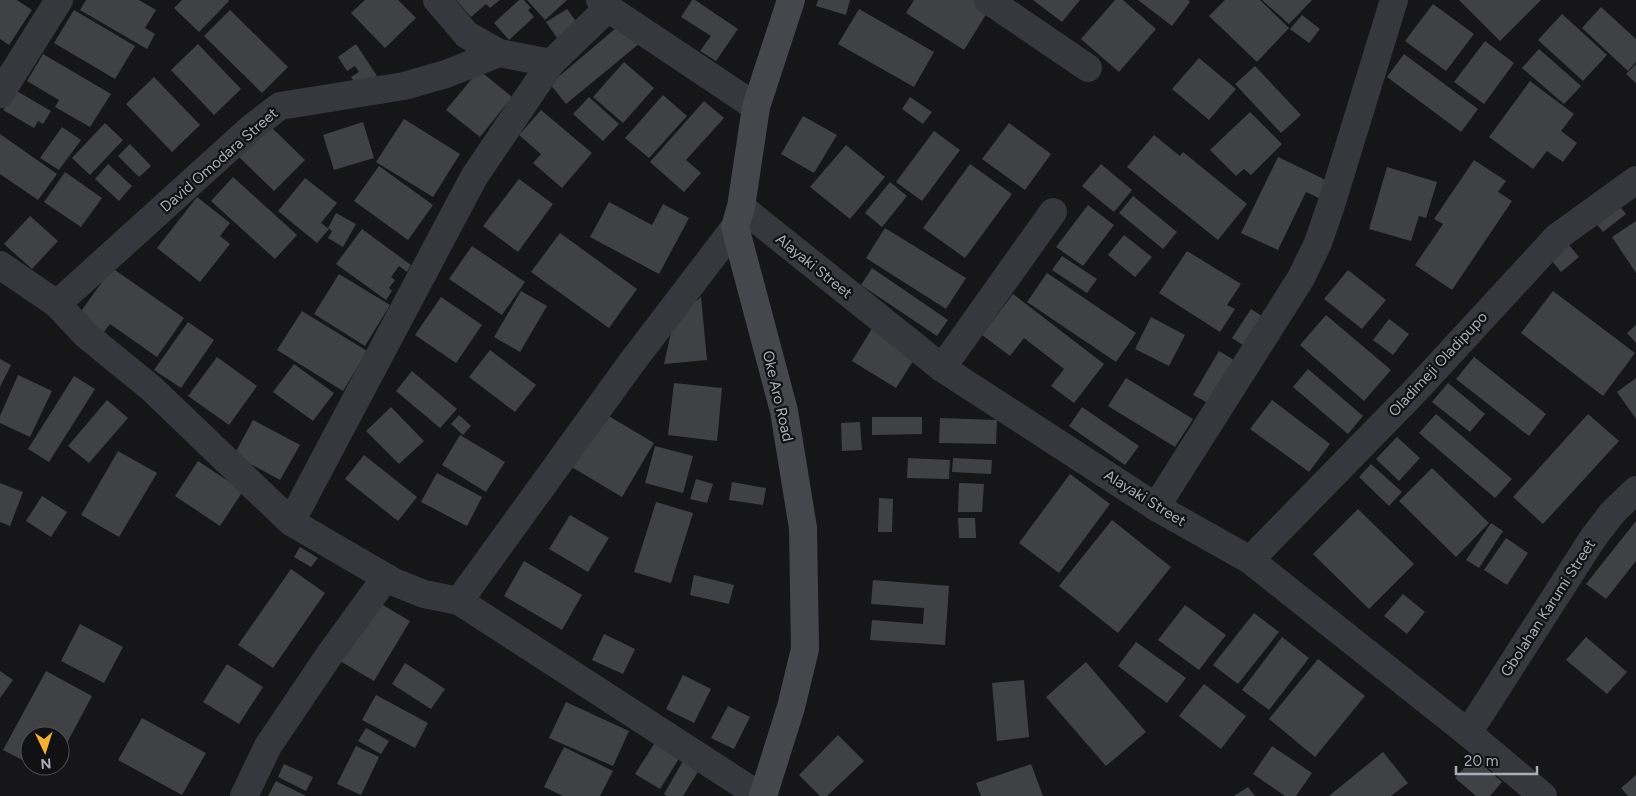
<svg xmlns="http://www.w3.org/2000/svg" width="1636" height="796" viewBox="0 0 1636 796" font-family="Figtree,sans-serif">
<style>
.building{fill:#404145}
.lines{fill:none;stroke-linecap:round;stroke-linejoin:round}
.minor{stroke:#37383d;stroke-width:28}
.secondary{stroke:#45474d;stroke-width:28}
.labels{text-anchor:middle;stroke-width:4.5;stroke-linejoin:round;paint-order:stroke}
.street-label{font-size:15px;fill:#a8adb8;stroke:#111113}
</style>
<rect width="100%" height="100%" fill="#161618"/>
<g class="building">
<path d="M0 0H17L32 10 9 45 0 39Z"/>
<path d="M86 0H139L156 10 145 28 155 34 147 49 80 10Z"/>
<path d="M182 0H228L229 1 199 32 174 8Z"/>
<path d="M365 0H398L416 18 385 48 351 13Z"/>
<path d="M456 0H500L490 8 486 4 471 17Z"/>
<path d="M519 0H524L531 8 528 10 534 17 509 40 494 23Z"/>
<path d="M527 0H567L545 20Z"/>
<path d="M692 0H695L738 29 716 61 700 51 711 36 681 17Z"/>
<path d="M818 0H850L846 15 816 6Z"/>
<path d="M914 0H977L990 8 964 50 906 13Z"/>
<path d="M1033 0H1080L1062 22Z"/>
<path d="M1115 0H1123L1156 29 1119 72 1081 39Z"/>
<path d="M1138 0H1188L1190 2 1172 26Z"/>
<path d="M1225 0H1260L1289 28 1257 62 1209 16Z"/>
<path d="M1262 0H1312L1289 24Z"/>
<path d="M1459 0H1541L1500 41Z"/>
<path d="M1433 4 1474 34 1446 71 1405 41Z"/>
<path d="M1601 7 1636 39V62L1628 71 1582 28Z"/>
<path d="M567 9 578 24 557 38 546 22Z"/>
<path d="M859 9 934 52 914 87 838 44Z"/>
<path d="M74 10 135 46 115 79 54 43Z"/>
<path d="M230 10 288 67 262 93 204 36Z"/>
<path d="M1562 14 1607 55 1583 81 1538 40Z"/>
<path d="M1302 15 1320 29 1309 43 1290 29Z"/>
<path d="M622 23 640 43 566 104 550 84Z"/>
<path d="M1485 41 1514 63 1484 104 1454 82Z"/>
<path d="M198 44 241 89 214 115 171 70Z"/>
<path d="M356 44 377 76 359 88 351 77 359 72 355 66 347 71 338 57Z"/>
<path d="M1539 49 1581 86 1564 104 1522 68Z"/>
<path d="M43 54 111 94 90 127 55 107 59 100 27 81Z"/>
<path d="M1404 54 1478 109 1461 132 1387 77Z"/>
<path d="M1199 58 1236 89 1209 120 1172 89Z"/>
<path d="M624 62 654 88 623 123 593 97Z"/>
<path d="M1636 64V83L1626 74Z"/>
<path d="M1255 66 1301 115 1281 133 1235 84Z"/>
<path d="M479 70 512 97 480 137 446 110Z"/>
<path d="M154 77 200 125 172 152 126 104Z"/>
<path d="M1530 81 1574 114 1561 131 1577 143 1563 162 1547 151 1533 169 1489 137Z"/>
<path d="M15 90 51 111 43 124 38 121 34 128 3 110Z"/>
<path d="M663 95 687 116 649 158 625 138Z"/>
<path d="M589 97 619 124 603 141 573 114Z"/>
<path d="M910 97 932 112 923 124 902 109Z"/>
<path d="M704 101 724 118 686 160 701 173 684 192 650 162Z"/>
<path d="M541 110 592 153 562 188 533 163 541 154 519 135Z"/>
<path d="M1250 112 1282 144 1251 175 1244 169 1236 176 1210 150Z"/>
<path d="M803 116 837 135 814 173 781 154Z"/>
<path d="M404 119 460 154 433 197 376 162Z"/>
<path d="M363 122 374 158 334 170 323 135Z"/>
<path d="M105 123 123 140 90 175 72 158Z"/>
<path d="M1009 123 1051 154 1025 190 982 159Z"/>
<path d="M270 126 305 160 274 191 239 157Z"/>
<path d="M62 127 81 140 59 170 40 158Z"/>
<path d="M934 131 960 150 922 201 896 182Z"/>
<path d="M0 134 57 174 38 200 0 174Z"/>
<path d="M1154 135 1180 156 1183 152 1247 204 1218 240 1127 167Z"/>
<path d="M130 144 151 166 139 177 118 156Z"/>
<path d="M846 145 885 177 850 219 810 187Z"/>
<path d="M1278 157 1330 182 1321 199 1306 192 1278 250 1241 233Z"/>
<path d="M1474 160 1506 181 1498 192 1512 201 1452 290 1415 265 1443 224 1434 219Z"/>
<path d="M108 164 132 186 119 201 95 179Z"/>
<path d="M970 164 1012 194 965 258 923 228Z"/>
<path d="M1101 164 1132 190 1114 212 1082 186Z"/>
<path d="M379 166 433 205 408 240 354 201Z"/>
<path d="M1387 167 1437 182 1426 218 1419 216 1411 241 1369 229Z"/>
<path d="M65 172 102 198 81 227 44 202Z"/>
<path d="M233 177 297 235 275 259 211 201Z"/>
<path d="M305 178 337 203 321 223 329 229 317 243 278 211Z"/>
<path d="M519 179 553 204 518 252 483 226Z"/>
<path d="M890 182 907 196 882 227 865 213Z"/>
<path d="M1133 196 1177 232 1163 249 1119 213Z"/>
<path d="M197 197 230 223 220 236 230 244 200 282 157 248Z"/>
<path d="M609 202 652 225 663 204 689 218 659 274 590 237Z"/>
<path d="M1618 204 1626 214 1603 232 1595 222Z"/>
<path d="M1088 205 1114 225 1083 266 1056 247Z"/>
<path d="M336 213 356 224 343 247 328 238 332 231 328 228Z"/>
<path d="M30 216 58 241 32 269 4 244Z"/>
<path d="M1636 221V273L1612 237Z"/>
<path d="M885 228 966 278 946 309 866 258Z"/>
<path d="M362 229 411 265 407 272 399 266 391 277 395 280 389 288 392 291 386 300 336 264Z"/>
<path d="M560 233 637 289 609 328 531 272Z"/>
<path d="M1124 235 1152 257 1135 277 1108 255Z"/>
<path d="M1569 245 1579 257 1561 272 1551 260Z"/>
<path d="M472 246 525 282 502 315 449 279Z"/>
<path d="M1187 251 1241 284 1227 305 1235 309 1220 332 1159 293Z"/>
<path d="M1062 256 1097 279 1087 293 1052 270Z"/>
<path d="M112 268 184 318 157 357 110 324 100 337 74 321Z"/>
<path d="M872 268 948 320 937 336 861 285Z"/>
<path d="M1348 270 1386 300 1362 329 1324 299Z"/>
<path d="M1047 273 1136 333 1116 362 1027 302Z"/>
<path d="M339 274 390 305 365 346 314 314Z"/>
<path d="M521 291 547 306 520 352 494 337Z"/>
<path d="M1553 291 1635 353 1603 396 1521 333Z"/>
<path d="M1013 294 1104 364 1074 403 1051 386 1064 369 1024 338 1010 356 982 335Z"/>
<path d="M441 297 482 325 456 363 415 335Z"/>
<path d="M701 297 707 360 664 364 674 319Z"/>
<path d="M1251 309 1262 316 1243 345 1232 338Z"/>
<path d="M302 311 367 351 343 391 277 350Z"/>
<path d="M1326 315 1391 370 1364 401 1300 345Z"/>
<path d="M1151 317 1185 335 1169 366 1135 349Z"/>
<path d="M1389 319 1409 334 1393 355 1373 340Z"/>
<path d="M188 322 214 340 181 388 154 370Z"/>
<path d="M1636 325V343L1627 333Z"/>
<path d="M873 327 917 355 896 388 852 361Z"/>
<path d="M490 350 536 385 515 412 469 377Z"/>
<path d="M1219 351 1234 360 1208 403 1193 395Z"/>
<path d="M217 357 257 386 229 425 188 396Z"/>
<path d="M1474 357 1546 414 1529 436 1456 379Z"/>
<path d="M0 359 11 365 0 387Z"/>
<path d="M294 364 334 393 313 421 273 392Z"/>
<path d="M1308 369 1363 416 1348 434 1293 387Z"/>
<path d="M412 371 457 409 440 428 396 391Z"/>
<path d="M18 375 52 391 30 437 0 423V416Z"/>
<path d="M74 376 95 389 49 462 28 449Z"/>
<path d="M1126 378 1193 419 1175 447 1108 406Z"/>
<path d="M1636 378V419L1617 392Z"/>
<path d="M674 383 722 388 717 441 668 435Z"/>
<path d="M1448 383 1485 414 1470 432 1432 402Z"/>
<path d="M107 400 128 418 89 463 68 446Z"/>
<path d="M1272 400 1330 444 1309 472 1250 429Z"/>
<path d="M391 407 424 441 399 464 366 431Z"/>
<path d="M1082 407 1139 446 1125 465 1069 426Z"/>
<path d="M602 412 654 443 622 497 570 466Z"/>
<path d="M1436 414 1512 479 1495 498 1419 433Z"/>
<path d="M1588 414 1619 441 1543 524 1513 497Z"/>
<path d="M459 415 471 426 463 435 451 424Z"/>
<path d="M872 417H922V434L872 435Z"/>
<path d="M940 418 997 420 996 444 939 443Z"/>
<path d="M253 420 300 445 280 480 234 455Z"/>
<path d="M860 422 862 450 842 451 841 423Z"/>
<path d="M460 435 505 462 486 492 442 465Z"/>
<path d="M1397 437 1420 458 1399 481 1376 459Z"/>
<path d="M655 446 693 456 683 493 645 483Z"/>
<path d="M118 451 157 473 119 537 81 515Z"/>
<path d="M364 455 417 497 398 521 345 479Z"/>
<path d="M908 458 950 460 949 479 907 478Z"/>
<path d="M953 458 992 460 991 474 952 472Z"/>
<path d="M198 461 243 491 220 526 175 496Z"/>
<path d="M1371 464 1402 492 1389 506 1359 477Z"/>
<path d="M1432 468 1489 523 1456 557 1399 501Z"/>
<path d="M437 473 482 497 467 526 421 502Z"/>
<path d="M1070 474 1110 504 1059 573 1019 543Z"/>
<path d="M696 479 713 484 707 503 690 499Z"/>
<path d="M732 482 766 488 763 505 729 500Z"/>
<path d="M0 483 23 492 10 526 0 522Z"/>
<path d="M959 483 984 484 982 512H958Z"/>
<path d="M42 496 67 512 51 537 26 521Z"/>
<path d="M879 498 893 499 892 532H878Z"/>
<path d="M656 502 693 513 671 583 634 572Z"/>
<path d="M1358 509 1414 564 1369 609 1313 554Z"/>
<path d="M570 515 609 538 588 572 549 549Z"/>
<path d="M958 518H975L976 538H959Z"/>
<path d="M1112 520 1171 567 1118 633 1059 586Z"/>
<path d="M1636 521V561L1606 599 1586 584Z"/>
<path d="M1491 523 1503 531 1479 568 1466 560Z"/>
<path d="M1506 538 1528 553 1507 585 1484 570Z"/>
<path d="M300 547 318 558 311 567 294 557Z"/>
<path d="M524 561 582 595 562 630 504 596Z"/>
<path d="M291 569 325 593 273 668 238 645Z"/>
<path d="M694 575 734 585 729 604 690 595Z"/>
<path d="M873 580 949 586 945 645 870 640 872 620 923 624 924 608 871 604Z"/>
<path d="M1403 594 1425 612 1407 634 1384 616Z"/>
<path d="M376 601 410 621 374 681 340 661Z"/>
<path d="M1185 605 1226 635 1199 670 1158 640Z"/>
<path d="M1254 613 1279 632 1238 684 1213 665Z"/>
<path d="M80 624 123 647 104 683 61 661Z"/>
<path d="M604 634 635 649 623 674 592 660Z"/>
<path d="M1282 637 1309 658 1269 710 1242 690Z"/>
<path d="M1586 637 1627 672 1607 694 1566 660Z"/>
<path d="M1136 642 1186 678 1167 703 1118 666Z"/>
<path d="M1318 659 1365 696 1315 757 1269 719Z"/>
<path d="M1086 662 1146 732 1106 766 1046 697Z"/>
<path d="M405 663 445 689 431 709 392 684Z"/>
<path d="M227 664 263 687 239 724 203 702Z"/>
<path d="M0 671 13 680 0 698Z"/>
<path d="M46 671 92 696 60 756V736H30V764L3 750Z"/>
<path d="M683 675 711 689 694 723 666 709Z"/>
<path d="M1024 680 1029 737 997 741 992 683Z"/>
<path d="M1204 684 1246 716 1221 749 1179 716Z"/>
<path d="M376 695 428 723 415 748 362 720Z"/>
<path d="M566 702 629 731 613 766 549 738Z"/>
<path d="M728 706 750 717 734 749 711 738Z"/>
<path d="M142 718 206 753 182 795 118 760Z"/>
<path d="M366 728 389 741 381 754 358 741Z"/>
<path d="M838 735 864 761 827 796H820L799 775Z"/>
<path d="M656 741 680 757 660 789 635 774Z"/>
<path d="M356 746 379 757 361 795 337 784Z"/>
<path d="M1272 746 1312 773 1296 796H1285L1253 774Z"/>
<path d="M564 747 613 771 600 796H563L544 787Z"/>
<path d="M1383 752 1408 783 1391 796H1329Z"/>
<path d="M1474 757 1502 782 1490 796H1476L1455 778Z"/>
<path d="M683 761 699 770 683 796H667L664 794Z"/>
<path d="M284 764 313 777 306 791 278 777Z"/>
<path d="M1031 764 1043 796H981L976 783Z"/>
<path d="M33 766H54L50 775Z"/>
<path d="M1636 775V796H1628L1621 788Z"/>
<path d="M276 781 306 796H268Z"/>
<path d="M1248 787 1255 796H1234Z"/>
</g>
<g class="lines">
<g class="minor">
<path d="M437 0 467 35 499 53 551 63"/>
<path d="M600 0 608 8 756 107"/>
<path d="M988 0 1088 68"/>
<path d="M0 94 59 0"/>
<path d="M741 207 942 368 1156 507 1250 560 1468 733 1543 796"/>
<path d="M0 265 57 304 86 335 151 388 291 522 394 582 424 594 459 601 760 796"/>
<path d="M57 304 250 129 280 106 404 86 446 74 499 53"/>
<path d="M942 368 1053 212"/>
<path d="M1156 507 1301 278 1318 243 1332 202 1394 0"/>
<path d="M291 522 474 177 551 63 608 8"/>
<path d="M1250 560 1415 391 1557 237 1636 180"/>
<path d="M459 601 632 362 735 227"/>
<path d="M1468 733 1593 538 1613 512 1636 490"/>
<path d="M244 796 268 746 328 657 386 577"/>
</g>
<path class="secondary" d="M763 796 791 707 805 649 803 528 784 411 735 227 741 207 756 107 791 0"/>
</g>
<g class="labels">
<g class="street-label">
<text transform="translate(219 160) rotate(-41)" y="5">David Omodara Street</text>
<text transform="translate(814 266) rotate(39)" y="5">Alayaki Street</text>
<text transform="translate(1438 364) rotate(-47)" y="5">Oladimeji Oladipupo</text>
<text transform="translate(778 396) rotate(77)" y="5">Oke Aro Road</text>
<text transform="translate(1145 498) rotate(32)" y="5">Alayaki Street</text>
<text transform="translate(1548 608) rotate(-57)" y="5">Gbolahan Karumi Street</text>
</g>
</g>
<g transform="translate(45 751) rotate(176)"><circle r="24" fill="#111113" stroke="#4d4f55"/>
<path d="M0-4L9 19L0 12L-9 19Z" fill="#f2b134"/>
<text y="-8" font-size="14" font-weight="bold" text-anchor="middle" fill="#a8adb8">N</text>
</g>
<path d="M1456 766v8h81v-8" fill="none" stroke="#a8adb8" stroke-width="2.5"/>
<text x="1464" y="766" font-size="15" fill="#a8adb8" stroke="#111113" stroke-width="4" paint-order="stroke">20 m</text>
</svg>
